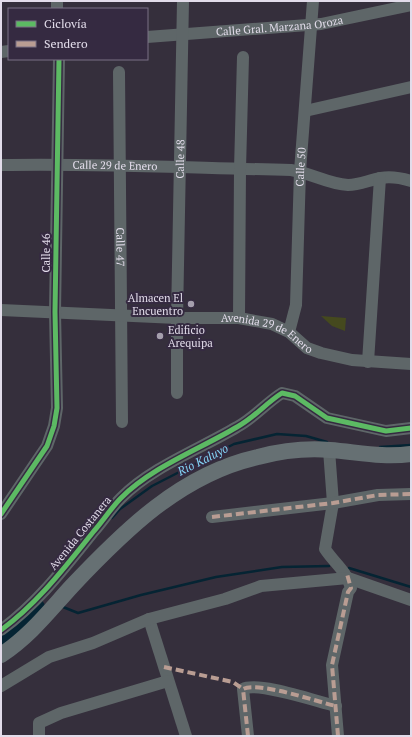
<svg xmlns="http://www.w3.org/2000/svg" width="412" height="737" viewBox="0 0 412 737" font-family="'PT Serif',serif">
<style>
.green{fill:#45491e}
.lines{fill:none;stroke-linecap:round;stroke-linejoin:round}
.stream{stroke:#052433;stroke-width:2.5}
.river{stroke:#052433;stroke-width:16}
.minor{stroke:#5e6668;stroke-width:12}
.major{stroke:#667073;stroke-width:16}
.quiet{stroke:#b99d93;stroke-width:4;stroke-dasharray:8 4;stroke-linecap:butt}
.cycleway-casing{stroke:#352a41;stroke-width:8}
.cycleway{stroke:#5cba63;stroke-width:5}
.poi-dot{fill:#a59fad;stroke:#352a41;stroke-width:1.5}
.labels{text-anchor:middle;stroke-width:4;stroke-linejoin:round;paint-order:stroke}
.street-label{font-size:11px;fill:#e2dcea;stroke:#352a41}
.poi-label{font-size:11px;fill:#e2dcea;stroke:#352a41;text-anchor:end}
.water-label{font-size:12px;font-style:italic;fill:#83d2f4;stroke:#352a41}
</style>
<rect width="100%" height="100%" fill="#352f3c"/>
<path class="green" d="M321 316 346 318 345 331 332 326Z"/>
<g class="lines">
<g class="stream">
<path d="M380 447 411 445"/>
<path d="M112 518 120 509 152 486 234 444 277 434 306 436 327 442"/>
<path d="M349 568 411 587"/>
<path d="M63 607 78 613 141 595 216 577 282 567 329 566"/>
</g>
<path class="river" d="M1 641 37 607"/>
<g class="minor">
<path d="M57 1V9"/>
<path id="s1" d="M147 37 321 24 411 5"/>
<path d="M1 52 9 51"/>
<path id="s2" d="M119 72 122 422"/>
<path d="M305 111 411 87"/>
<path id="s3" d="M1 165C98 163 195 168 291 170 311 173 328 184 348 185 360 185 369 180 381 178 391 176 401 178 411 181"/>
<path id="s4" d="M1 310 177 318H239L272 324 289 332 307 348 321 353 352 360 411 364"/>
<path d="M239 318 240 169 243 57"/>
<path id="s5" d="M289 332 296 305 300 171 313 1"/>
<path d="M368 362 380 178"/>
<path id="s6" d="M177 393V318L183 1"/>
<path d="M329 450 333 503 325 549C335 564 346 570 351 588L348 592 332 665 338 736"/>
<path d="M1 514 47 446 54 426 57 408 55 312 59 59"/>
<path d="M212 517 333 503 378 495 411 494"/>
<path d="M149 619 186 736"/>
<path d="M1 630C38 603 65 567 94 531 103 521 111 508 121 498 152 467 198 450 237 427 254 418 266 403 282 393L295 396 327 418 386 431 411 428"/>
<path d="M1 686 49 657 93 643 149 619 225 599 261 586 348 578 411 600"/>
<path d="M39 736V723L61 713 168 681"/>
<path d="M248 736 243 689C258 681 318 702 336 706"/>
</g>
<path class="major" d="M1 655C30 636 49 611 72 586 124 531 181 474 258 457 281 451 306 448 330 450 357 452 383 458 411 454"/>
<g class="quiet">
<path d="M212 517 333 503 378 495 411 494"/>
<path d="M164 667 233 682 243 689"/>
<path d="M248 736 243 689C258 681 318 702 336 706"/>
<path d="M338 736 332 665 348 592 351 588 347 574"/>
</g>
<g class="cycleway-casing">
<g id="cycleway">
<path d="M1 514 47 446 54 426 57 408 55 312 59 59"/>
<path d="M1 630C38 603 65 567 94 531 103 521 111 508 121 498 152 467 198 450 237 427 254 418 266 403 282 393L295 396 327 418 386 431 411 428"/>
</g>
</g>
<use href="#cycleway" class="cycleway"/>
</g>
<g class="poi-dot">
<circle cx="191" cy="304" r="4"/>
<circle cx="160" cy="336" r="4"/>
</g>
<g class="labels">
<g class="street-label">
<text dy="4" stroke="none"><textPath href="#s1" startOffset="133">Calle Gral. Marzana Oroza</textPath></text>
<text dy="4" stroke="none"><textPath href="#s6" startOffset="234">Calle 48</textPath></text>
<text dy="4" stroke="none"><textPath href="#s3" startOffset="114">Calle 29 de Enero</textPath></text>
<text dy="4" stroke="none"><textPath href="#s5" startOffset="166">Calle 50</textPath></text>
<text dy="4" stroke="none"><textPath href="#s2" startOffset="175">Calle 47</textPath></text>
<text transform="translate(46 253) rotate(-90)" y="4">Calle 46</text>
<text dy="4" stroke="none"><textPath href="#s4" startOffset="270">Avenida 29 de Enero</textPath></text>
<text transform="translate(80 533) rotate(-51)" y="4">Avenida Costanera</text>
</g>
<g class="poi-label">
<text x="183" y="302">Almacen El<tspan x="183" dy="13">Encuentro</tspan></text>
<text x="168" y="334" text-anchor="start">Edificio<tspan x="168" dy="13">Arequipa</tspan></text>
</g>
<g class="water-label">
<text transform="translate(203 460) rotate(-27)" y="4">Rio Kaluyo</text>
</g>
</g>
<rect width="412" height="737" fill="none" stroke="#e2dcea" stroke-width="4"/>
<rect x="8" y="8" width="140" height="52" fill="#352a41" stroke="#7a7185"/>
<rect x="16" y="21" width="20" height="6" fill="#5cba63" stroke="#7a7185"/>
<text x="44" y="28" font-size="12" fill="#e2dcea">Ciclovía</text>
<rect x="16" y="41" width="20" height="6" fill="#b99d93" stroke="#7a7185"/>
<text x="44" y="48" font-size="12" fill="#e2dcea">Sendero</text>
</svg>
